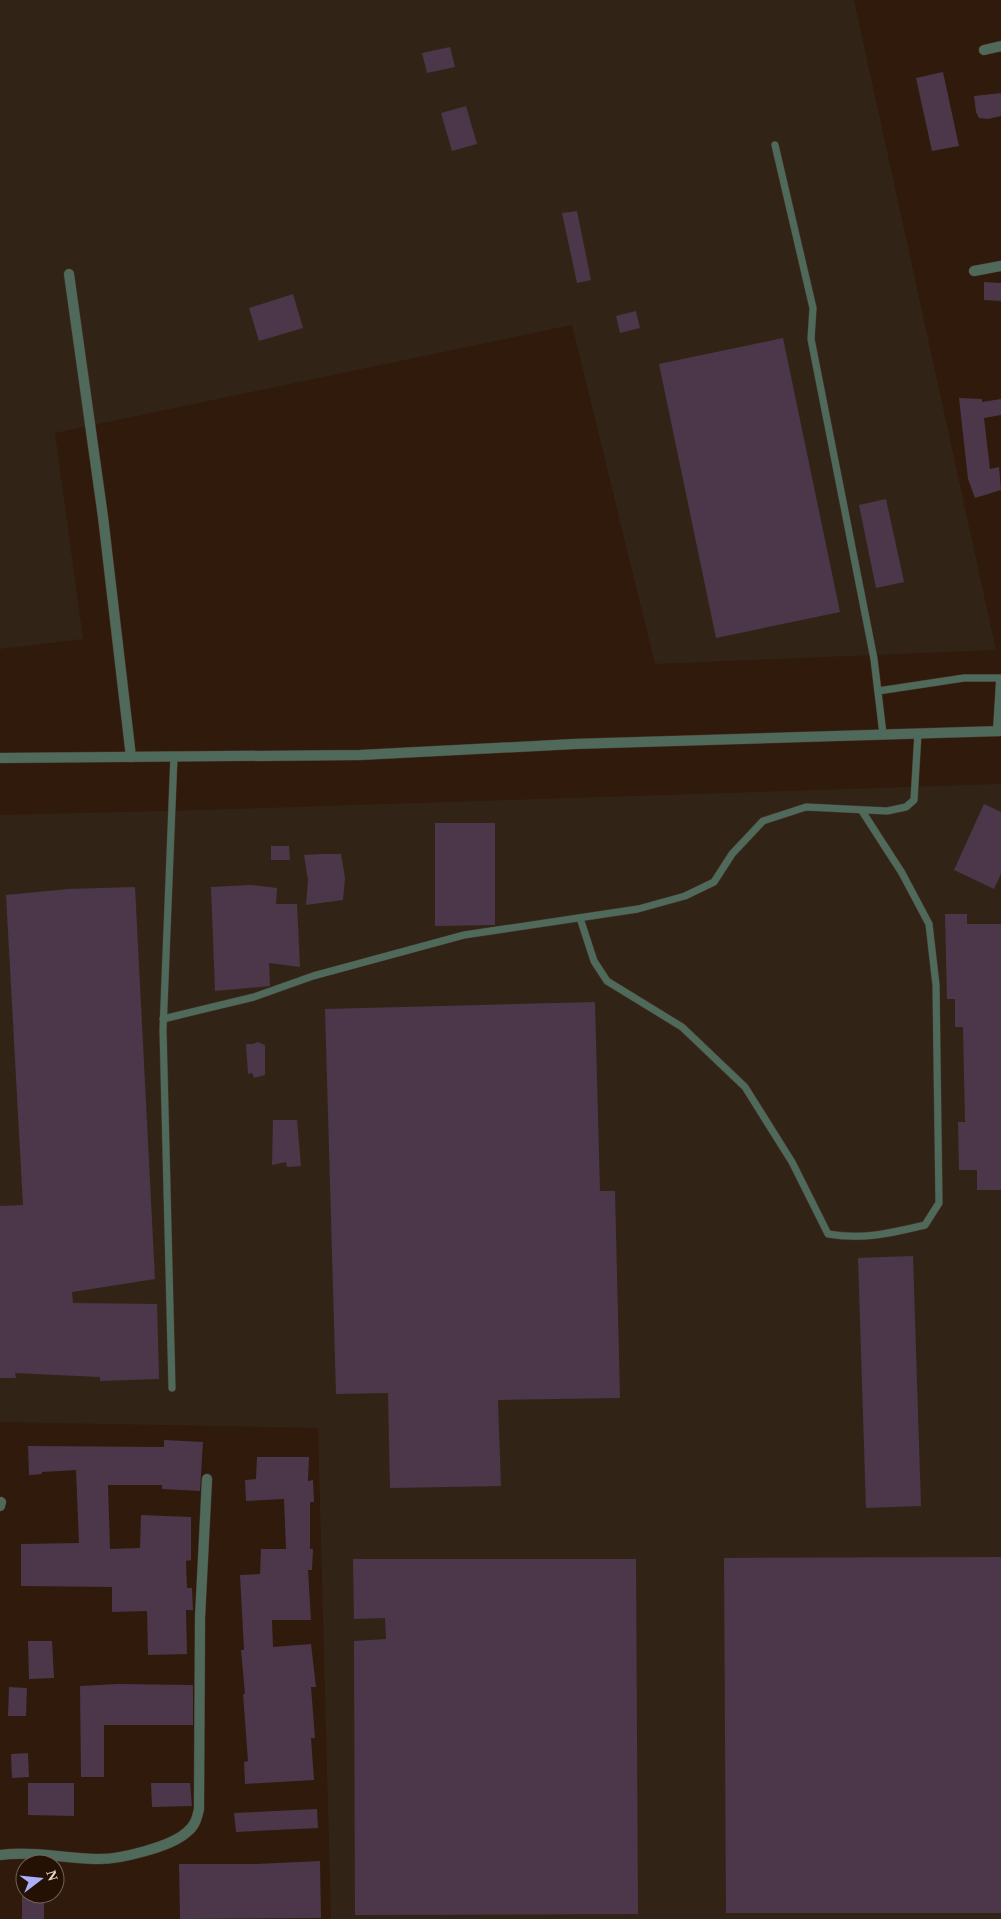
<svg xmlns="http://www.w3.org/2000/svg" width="1001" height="1919" viewBox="0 0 1001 1919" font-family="'Times New Roman',serif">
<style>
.industrial{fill:#312417}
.building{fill:#4b3749}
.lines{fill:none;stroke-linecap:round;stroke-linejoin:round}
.service-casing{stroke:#493528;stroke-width:8}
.minor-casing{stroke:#493528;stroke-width:11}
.service{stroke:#4f6a5a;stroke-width:7}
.minor{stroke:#4f6a5a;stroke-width:10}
</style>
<rect width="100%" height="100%" fill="#2f1a0c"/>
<g class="industrial">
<path d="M0 0H854L996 650 655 664 572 325 55 433 83 639 0 649Z"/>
<path d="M1001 784V1919H331L318 1428 0 1422V815L201 810Z"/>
</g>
<g class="building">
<path d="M450 47 455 67 427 73 422 53Z"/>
<path d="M943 72 959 146 932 151 916 78Z"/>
<path d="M1001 93V116L988 119 979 118 976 112 974 96Z"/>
<path d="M466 106 477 144 452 151 441 113Z"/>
<path d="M577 211 591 280 577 283 562 213Z"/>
<path d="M984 282 1001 283V301L984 300Z"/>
<path d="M293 294 303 328 259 341 249 308Z"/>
<path d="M636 311 640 328 620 333 616 316Z"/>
<path d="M783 338 840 612 716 638 659 364Z"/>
<path d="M959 398 982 399V402L1001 399V415L984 418 990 469 999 467 1001 490 975 498 968 479Z"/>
<path d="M886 499 904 582 876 588 859 505Z"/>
<path d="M984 804 1001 812V874L994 889 954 870Z"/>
<path d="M435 823H495V925L435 926Z"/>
<path d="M271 846H289L290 860H271Z"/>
<path d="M322 854H341L345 878 343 900 306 905 308 880 304 855Z"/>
<path d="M251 885 277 888 276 904H297L300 967 269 963 270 986 215 991 211 887Z"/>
<path d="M135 887 155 1279 72 1292 73 1303 157 1304 159 1379 100 1381V1377L15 1373 16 1378H0V1206L23 1205 6 895 68 889Z"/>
<path d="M945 914H967V924H1001V1190H977V1170H959L958 1122H965L963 1027H955V999H947Z"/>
<path d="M595 1002 600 1191H615L620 1398 498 1400 501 1486 390 1488 388 1393 336 1394 325 1009Z"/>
<path d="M258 1042 265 1045V1075L254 1078 252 1073 248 1074 246 1044H253Z"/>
<path d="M273 1120H297L301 1166 287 1167 286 1162 272 1165Z"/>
<path d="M913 1256 921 1506 866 1508 858 1258Z"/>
<path d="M164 1440 203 1442 200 1491 162 1489V1485H108L110 1549 140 1548 141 1515 191 1517V1560L186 1561 187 1588H192L193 1610H186L187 1654 148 1655 147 1611 112 1612V1587L21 1586V1544L79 1543 76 1470 42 1472V1474L29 1475 28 1446 164 1447Z"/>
<path d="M257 1457H309L308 1481 313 1480 314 1502H310V1549H313L312 1570H308L311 1620H272L273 1647 311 1644 316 1687H311L315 1738H311L314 1780 245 1784 244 1762 248 1761 243 1694H245L241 1650H244L240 1575 260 1574 261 1549H286L284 1499 246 1501 245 1480 256 1479Z"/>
<path d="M1001 1557V1913H726L724 1558Z"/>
<path d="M353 1559H636L638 1914 355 1915 354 1641 386 1639 385 1618 354 1619Z"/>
<path d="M28 1641H52L54 1678 29 1679Z"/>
<path d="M117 1684 193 1685V1725H104V1777H81L80 1686Z"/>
<path d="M9 1687 27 1688 26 1716H8Z"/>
<path d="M28 1753 29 1777 12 1778 11 1754Z"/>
<path d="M28 1783H74V1816L28 1815Z"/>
<path d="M151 1783H190L192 1806 152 1807Z"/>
<path d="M317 1809 318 1828 236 1832 234 1813Z"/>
<path d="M320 1861 321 1918 180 1919 179 1864H256Z"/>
<rect x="22" y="1894" width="22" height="25"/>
</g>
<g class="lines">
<g class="service-casing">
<g id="service">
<path d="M775 145 813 308 811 339 874 659 883 734"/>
<path d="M878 691 964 678H1001"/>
<path d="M580 918 594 961 607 981 682 1027 745 1087 792 1162 828 1234C864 1240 891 1233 925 1225L939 1203 936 985 929 924 902 873 862 811"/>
<path d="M163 1019 254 997 313 976 464 935 638 909 685 896 714 882 732 854 763 821 806 807 887 811 906 807 914 800 918 733"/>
<path d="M172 1388 163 1030 174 756"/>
</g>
</g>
<g class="minor-casing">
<g id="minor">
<path d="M984 50 1001 46"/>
<path d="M974 271 1001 266"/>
<path d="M69 274 103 517 131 757"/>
<path d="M998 731 1001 682"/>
<path d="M0 758 360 755 574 744 1001 731"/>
<path d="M0 1506 1 1502"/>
<path d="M0 1855C32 1851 64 1858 96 1859 118 1860 171 1847 187 1832 195 1826 197 1818 199 1809L200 1618 207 1479"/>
</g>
</g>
<use href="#service" class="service"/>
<use href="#minor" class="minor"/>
</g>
<g transform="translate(40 1879) rotate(74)"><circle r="24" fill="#251104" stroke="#736156"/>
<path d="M0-4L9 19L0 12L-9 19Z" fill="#abaffb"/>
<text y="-8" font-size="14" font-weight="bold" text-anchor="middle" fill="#e9dad1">N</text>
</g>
</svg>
